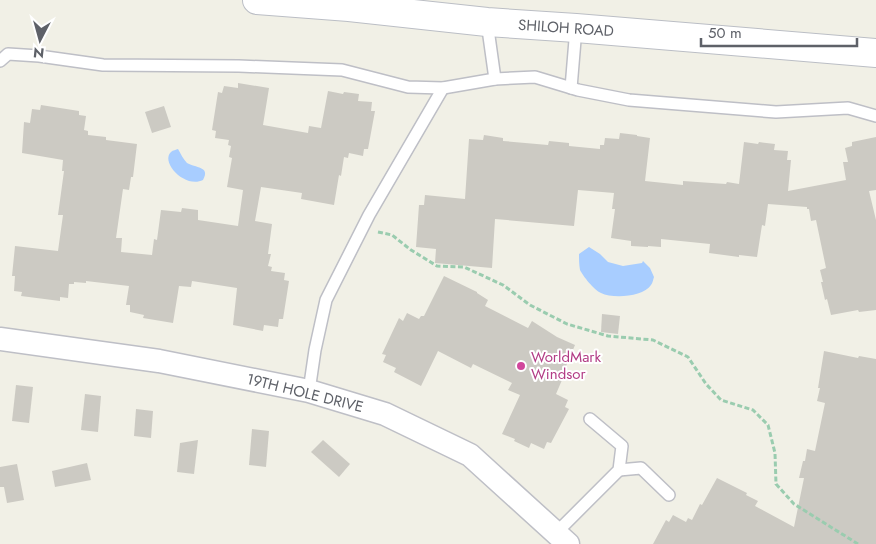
<svg xmlns="http://www.w3.org/2000/svg" width="876" height="544" viewBox="0 0 876 544" font-family="Jost,sans-serif">
<style>
.water{fill:#a8cdff}
.building{fill:#cccac3}
.lines{fill:none;stroke-linecap:round;stroke-linejoin:round}
.service-casing{stroke:#bebfc6;stroke-width:14}
.minor-casing{stroke:#bebfc6;stroke-width:25}
.secondary-casing{stroke:#bbbec5;stroke-width:30}
.path{stroke:#9accaf;stroke-width:3;stroke-dasharray:5 2.5;stroke-linecap:butt}
.service{stroke:#fff;stroke-width:11}
.minor{stroke:#fff;stroke-width:22}
.secondary{stroke:#fff;stroke-width:28}
.hotel-dot{fill:#d1479c;stroke:#fff;stroke-width:2}
.labels{text-anchor:middle;stroke-width:4;stroke-linejoin:round;paint-order:stroke}
.street-label{font-size:15px;fill:#5e6168;stroke:#fff}
.hotel-label{font-size:15px;fill:#b23c85;stroke:#fff;text-anchor:start}
</style>
<rect width="100%" height="100%" fill="#f1f0e6"/>
<g class="water">
<path d="M178 149C181 154 183 159 187 163 195 168 211 166 203 180 185 189 160 162 171 152 173 150 176 150 178 149Z"/>
<path d="M589 247 600 254 608 262 623 266 642 263 643 261 650 268 654 277C653 280 653 282 651 285 643 297 613 299 601 293 594 290 583 276 580 270 579 265 579 259 579 254Z"/>
</g>
<g class="building">
<path d="M238 83 269 88 263 125 308 133 309 126 321 128 328 91 343 94 344 92 359 94 358 101 372 102 371 111H375L368 149H364L363 156 349 153 348 158 344 157 341 176 339 175 334 205 301 199 302 193 261 187 255 221 272 224 268 254H271L268 266 272 267 271 271 285 273 284 280 289 281 283 319H279L278 327 264 325 263 331 233 325 237 288 192 281 191 287 179 286 173 323 143 318 144 315 130 312V305H126L129 286 86 281V283L74 282V284H69L68 298 60 297V301L21 296 22 292 14 291 15 276H12L15 246 58 251 63 215H58L64 171H62L63 160 22 153 24 122 30 123 32 109 40 110 41 105 79 111V115L86 116 84 130 88 131V135L106 137V140L137 144 133 177H131L129 190 123 189 116 238H122L121 252 152 255 154 239 157 240 161 210 181 212 182 208 198 210V220L238 226 243 190 227 187 232 158 229 157 231 146 228 145 229 140 215 138 216 131 212 130 218 92 222 93 224 86 238 88Z"/>
<path d="M164 106 171 127 152 133 145 112Z"/>
<path d="M620 133 637 135V136L650 138 645 181 683 185V181L726 184 727 182 739 184 744 142 758 144 759 142 775 144 774 150 788 151 787 160H791L788 191 846 180 843 162H848L845 148 852 146V142L876 137V190L869 191 876 220V310L859 312 858 310 831 315 827 299 825 300 821 282H823L820 270 826 268 816 220 811 221 809 209H807V207L768 204 765 226 762 225 757 257 739 255V257L709 253 710 244 661 239V247L648 246V247L631 246V241L611 238 615 209H612L614 193 578 190 574 226 495 219 492 268 435 263 436 249 416 247 419 205H424L425 195 465 199 469 139 483 140 484 135 503 138V141L548 145 549 141 569 143V146L600 149V145H604L605 138 619 139Z"/>
<path d="M444 276 477 292V293L488 300 485 306 528 328 532 321 557 337 575 345 563 373H565L556 394 568 400 565 407 569 409 551 443 547 442 544 449 531 443 529 448 514 441 515 439 502 434 520 395 508 390 512 383 473 364 471 368 438 351 421 386 394 372 396 368 383 362 386 355 382 354 399 318 403 321 407 313 419 319 421 316H424Z"/>
<path d="M602 314 620 316 618 334 601 332Z"/>
<path d="M824 351 858 358 859 356 876 359V544H653L666 520 669 522 673 515 686 522 688 518 692 520 700 504 702 505 717 478 747 493 746 495 758 501 755 506 794 527 804 478H799L803 461H805L807 449 815 451 825 403 817 401 820 388H818Z"/>
<path d="M16 385 33 387 29 423 12 421Z"/>
<path d="M85 394 101 396 98 432 81 430Z"/>
<path d="M136 409 153 411 151 438 134 436Z"/>
<path d="M252 429 269 431 266 467 249 465Z"/>
<path d="M198 440 194 474 177 472 180 443Z"/>
<path d="M323 440 350 464 339 477 311 452Z"/>
<path d="M87 463 91 480 55 487 52 471Z"/>
<path d="M17 464 24 500 7 503 4 487H0V467Z"/>
</g>
<g class="lines">
<g class="service-casing">
<g id="service">
<path d="M487 22 495 79"/>
<path d="M0 61 8 54 39 56 103 65 239 66 342 70 408 87 443 88 495 79 535 77 578 90 629 100 776 112 848 108 876 116"/>
<path d="M571 88 576 28"/>
<path d="M309 391 315 350 326 300 369 215 443 88"/>
<path d="M619 470 641 468 669 495"/>
<path d="M556 533 619 470 622 446 590 419"/>
</g>
</g>
<g class="minor-casing">
<path id="minor" d="M0 339 159 361 309 391 385 414 470 455 568 544"/>
</g>
<g class="secondary-casing">
<path id="secondary" d="M257 0 349 7 487 22 576 28 876 53"/>
</g>
<path class="path" d="M378 232 392 235 411 250 437 266 464 267 503 285 530 305 567 324 608 336 653 340 688 357 706 384 721 400 753 410 768 425 775 453 776 484 794 504 858 544"/>
<use href="#service" class="service"/>
<use href="#minor" class="minor"/>
<use href="#secondary" class="secondary"/>
</g>
<circle class="hotel-dot" cx="521" cy="366" r="5"/>
<g class="labels">
<g class="street-label">
<text transform="translate(566 28) rotate(4)" y="5">SHILOH ROAD</text>
<text transform="translate(305 393) rotate(14)" y="5">19TH HOLE DRIVE</text>
</g>
<g class="hotel-label">
<text x="531" y="362">WorldMark<tspan x="531" dy="17">Windsor</tspan></text>
</g>
</g>
<g transform="translate(40 40) rotate(186)" stroke="#ffffff" stroke-width="4" paint-order="stroke">
<path d="M0-4L9 19L0 12L-9 19Z" fill="#5e6168"/>
<text y="-8" font-size="14" font-weight="bold" text-anchor="middle" fill="#5e6168">N</text>
</g>
<path d="M701 38v8h156v-8" fill="none" stroke="#5e6168" stroke-width="2.5"/>
<text x="708" y="38" font-size="15" fill="#5e6168" stroke="#ffffff" stroke-width="4" paint-order="stroke">50 m</text>
</svg>
